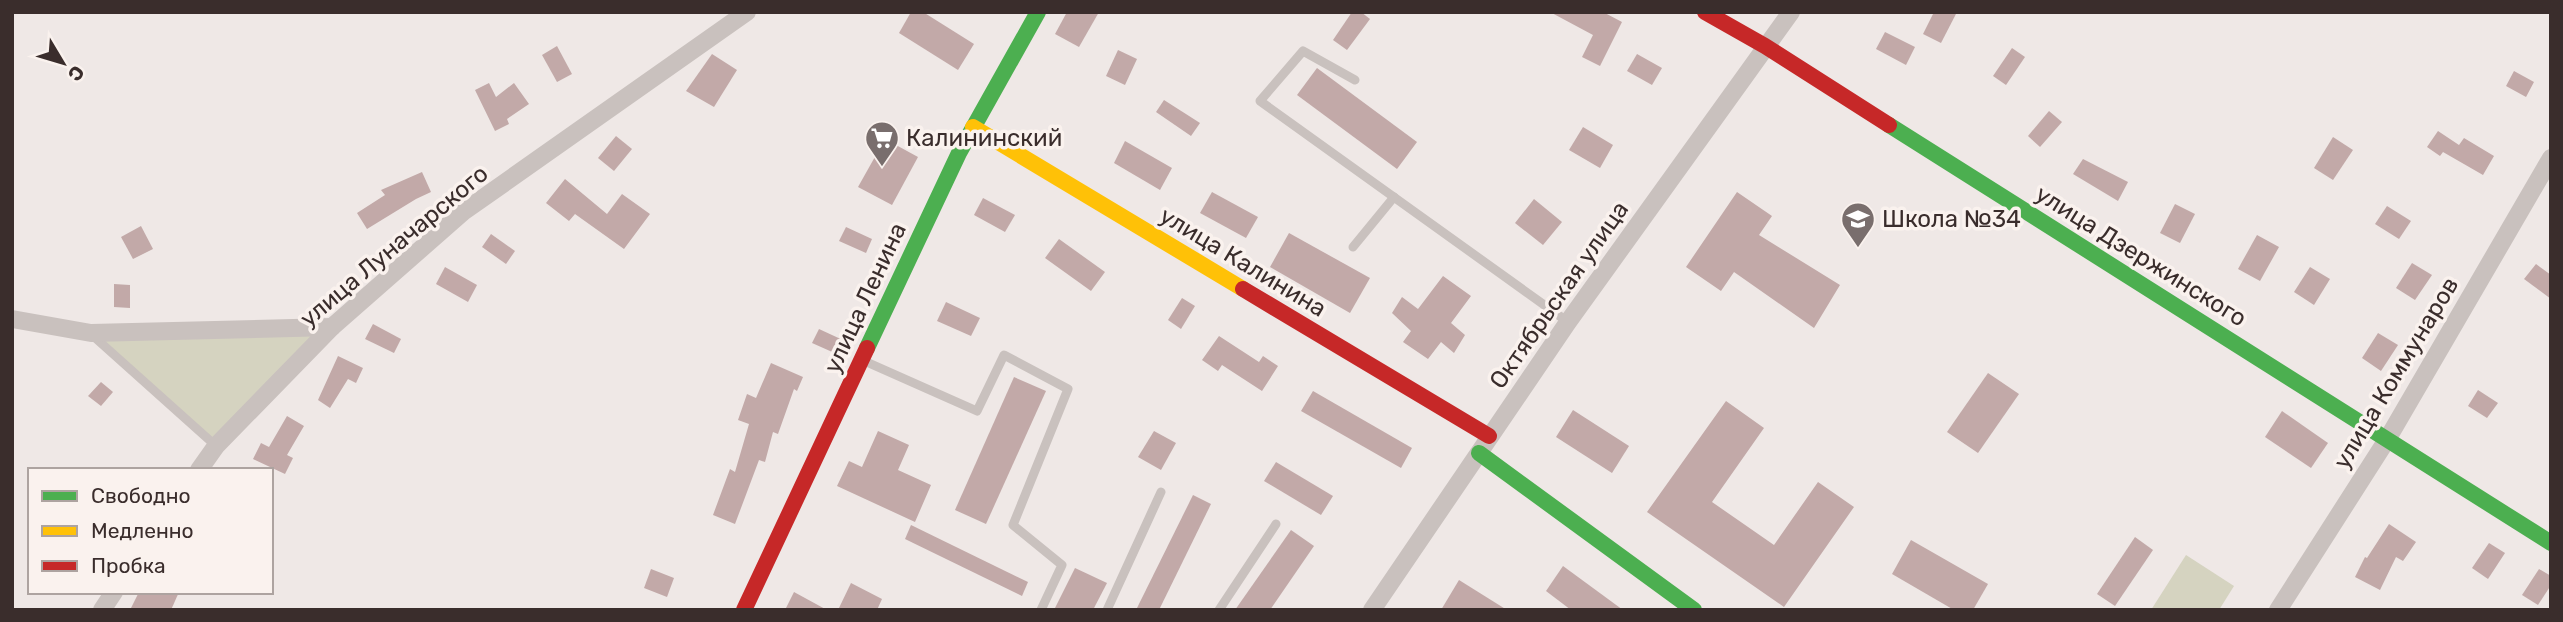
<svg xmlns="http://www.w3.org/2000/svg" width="2563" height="622" viewBox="0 0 2563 622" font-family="Rubik,sans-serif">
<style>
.green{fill:#d5d3c0}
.building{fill:#c2a9a8}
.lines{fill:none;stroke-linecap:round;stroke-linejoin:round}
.lane{stroke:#c9c1be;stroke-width:9}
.street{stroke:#c9c1be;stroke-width:18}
.fast{stroke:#4caf50;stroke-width:16}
.slow{stroke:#ffc107;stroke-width:16}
.jam{stroke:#c62828;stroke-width:16}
.labels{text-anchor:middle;stroke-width:7;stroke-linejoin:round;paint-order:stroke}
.poi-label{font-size:24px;fill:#3a2d2c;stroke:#faf2ee;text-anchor:start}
.street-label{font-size:24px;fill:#3a2d2c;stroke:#faf2ee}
</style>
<rect width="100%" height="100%" fill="#efe8e6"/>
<g class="green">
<path d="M332 327 216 446 91 333Z"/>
<path d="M2186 555 2234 586 2219 610H2151Z"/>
</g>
<g class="building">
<path d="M911 12H923L974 44 958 70 899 33Z"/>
<path d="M1067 12H1099L1079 47 1055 34Z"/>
<path d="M1352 12H1361L1370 19 1347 50 1333 40Z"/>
<path d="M1550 12H1603L1622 22 1600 66 1582 57 1593 35Z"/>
<path d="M1934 12H1957L1941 43 1923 34Z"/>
<path d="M1885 32 1915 47 1906 65 1876 49Z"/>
<path d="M557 46 572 74 557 82 542 55Z"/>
<path d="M2012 48 2025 57 2006 85 1993 76Z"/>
<path d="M1118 50 1137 59 1125 85 1106 76Z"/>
<path d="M712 54 737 70 714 107 686 91Z"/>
<path d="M1637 54 1662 68 1652 85 1627 71Z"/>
<path d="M1317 68 1417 142 1397 169 1297 95Z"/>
<path d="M2514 71 2534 82 2526 97 2506 86Z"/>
<path d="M489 83 496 97 514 83 529 104 507 119 509 124 495 131 475 90Z"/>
<path d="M1164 100 1200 123 1191 136 1156 112Z"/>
<path d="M2049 111 2062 122 2040 147 2028 136Z"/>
<path d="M1583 127 1613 145 1600 168 1569 150Z"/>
<path d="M2438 131 2459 145 2464 138 2494 156 2483 175 2443 152 2440 156 2427 147Z"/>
<path d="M616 136 632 149 614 171 598 158Z"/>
<path d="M2333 137 2353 150 2333 180 2314 168Z"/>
<path d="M885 139 918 157 892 205 858 187Z"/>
<path d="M1125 141 1172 168 1160 190 1114 163Z"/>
<path d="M2083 159 2128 182 2118 201 2073 174Z"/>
<path d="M422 172 431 192 416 199 367 229 357 213 385 195 381 190Z"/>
<path d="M565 179 607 214 622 194 650 214 624 249 575 214 569 221 546 203Z"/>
<path d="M1212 192 1258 217 1246 238 1200 213Z"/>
<path d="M1737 192 1772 216 1759 235 1840 285 1814 328 1734 272 1721 291 1686 267Z"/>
<path d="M983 198 1015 215 1005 232 974 215Z"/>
<path d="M1534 199 1562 222 1543 245 1515 223Z"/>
<path d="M2175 204 2195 214 2180 243 2160 233Z"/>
<path d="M2387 206 2411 221 2399 239 2375 224Z"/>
<path d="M141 226 153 249 133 259 121 237Z"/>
<path d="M846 227 872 239 866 253 839 241Z"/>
<path d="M1289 233 1370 278 1350 313 1270 267Z"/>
<path d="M491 234 515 251 506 264 482 247Z"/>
<path d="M2257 235 2279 247 2260 281 2238 269Z"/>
<path d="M1059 239 1105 272 1091 291 1045 258Z"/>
<path d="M2412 263 2432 275 2415 300 2396 288Z"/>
<path d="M2536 264 2551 275V299L2524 279Z"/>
<path d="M445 267 477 285 468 302 436 284Z"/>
<path d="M2310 267 2330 279 2314 305 2294 292Z"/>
<path d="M1443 276 1471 296 1451 323 1465 335 1454 353 1441 342 1428 359 1403 342 1411 331 1392 313 1402 297 1418 309Z"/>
<path d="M114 284 130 285V308L114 307Z"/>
<path d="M1182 298 1195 306 1181 329 1168 320Z"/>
<path d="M946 302 980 318 971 336 937 321Z"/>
<path d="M373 324 401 339 394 353 365 339Z"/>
<path d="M819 329 845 341 839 355 812 343Z"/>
<path d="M2378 333 2398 345 2381 371 2362 358Z"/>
<path d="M1219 336 1259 362 1263 356 1278 366 1262 391 1222 365 1218 371 1202 360Z"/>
<path d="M338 356 363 368 356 383 348 379 330 408 318 400Z"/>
<path d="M771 363 803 377 797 391 794 389 778 434 773 432 765 462 759 460 735 524 713 515 730 469 735 472 749 424 738 420 747 394 756 398Z"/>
<path d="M1988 373 2019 394 1978 453 1947 432Z"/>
<path d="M1014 377 1046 391 986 524 955 510Z"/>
<path d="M101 382 113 392 101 406 88 396Z"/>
<path d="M2478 390 2498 403 2487 418 2468 406Z"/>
<path d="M1313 391 1412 448 1401 468 1301 411Z"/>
<path d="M1726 401 1764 428 1712 502 1774 545 1818 482 1854 507 1784 607 1647 512Z"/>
<path d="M1573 410 1629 446 1612 473 1556 437Z"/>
<path d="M2282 411 2328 443 2311 468 2265 437Z"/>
<path d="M287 416 304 426 287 455 293 458 285 474 253 459 261 443 269 447Z"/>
<path d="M878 431 909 445 898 470 931 485 915 522 837 486 849 461 862 467Z"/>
<path d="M1154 431 1176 443 1161 470 1138 457Z"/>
<path d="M1276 462 1333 496 1321 515 1264 481Z"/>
<path d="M1193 495 1211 504 1159 610H1136Z"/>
<path d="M2389 524 2416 542 2403 561 2396 557 2380 590 2355 577 2365 557 2367 558Z"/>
<path d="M911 525 1028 582 1022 596 905 539Z"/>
<path d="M1291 530 1314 546 1270 610H1235Z"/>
<path d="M2135 537 2153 550 2115 606 2097 594Z"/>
<path d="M1911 540 1988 584 1973 610H1954L1892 574Z"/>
<path d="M2489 543 2505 553 2488 579 2472 568Z"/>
<path d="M1563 566 1623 610H1571L1546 591Z"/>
<path d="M1075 568 1107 583 1093 610H1054Z"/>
<path d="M651 569 674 578 667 597 644 588Z"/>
<path d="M2539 569 2551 576V585L2538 605 2522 595Z"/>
<path d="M1459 580 1507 610H1441Z"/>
<path d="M851 583 882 599 877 610H838Z"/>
<path d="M139 592H179L171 610H130Z"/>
<path d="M794 592 827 610H785Z"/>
</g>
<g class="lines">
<g class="lane">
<path d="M1355 80 1303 51 1260 101 1568 322"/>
<path d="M1353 247 1394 197"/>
<path d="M92 335 216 446"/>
<path d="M862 360 977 411 1004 355 1068 389 1013 525 1062 565 1041 610"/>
<path d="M1107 610 1161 492"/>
<path d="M1219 610 1276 524"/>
</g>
<g class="street">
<path d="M12 319 91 333 332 327"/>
<path d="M199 470 216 446 332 327 463 212 747 12"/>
<path d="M102 610 114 592"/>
<path d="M1372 610 1568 322 1791 12"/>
<path d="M2278 610 2388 438 2551 158"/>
</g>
<g class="fast">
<path d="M1889 125 2551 543"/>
<path d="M867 348 959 153 1038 12"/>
<path d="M1479 453 1694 610"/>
</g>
<path class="slow" d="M973 127 1243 289"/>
<g class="jam">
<path d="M1705 12 1765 46 1889 125"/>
<path d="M1243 289 1489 436"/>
<path d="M744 610 867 348"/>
</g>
</g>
<defs>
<g id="supermarket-pin" transform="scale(1.75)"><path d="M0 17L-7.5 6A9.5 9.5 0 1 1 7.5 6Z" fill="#796e6d" stroke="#faf2ee"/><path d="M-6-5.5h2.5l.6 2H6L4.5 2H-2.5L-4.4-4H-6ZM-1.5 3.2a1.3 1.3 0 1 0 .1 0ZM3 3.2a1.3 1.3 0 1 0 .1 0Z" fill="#fff"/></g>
<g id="school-pin" transform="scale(1.75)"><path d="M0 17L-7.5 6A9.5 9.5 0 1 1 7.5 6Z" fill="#796e6d" stroke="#faf2ee"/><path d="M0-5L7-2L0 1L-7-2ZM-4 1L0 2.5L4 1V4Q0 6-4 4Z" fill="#fff"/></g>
</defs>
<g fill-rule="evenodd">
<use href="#supermarket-pin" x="882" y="138"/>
<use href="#school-pin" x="1858" y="219"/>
</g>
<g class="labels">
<g class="poi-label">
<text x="906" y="146">Калининский</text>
<text x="1882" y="227">Школа №34</text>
</g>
<g class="street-label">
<text transform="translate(394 246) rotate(-40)" y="8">улица Луначарского</text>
<text transform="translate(2141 256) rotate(32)" y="8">улица Дзержинского</text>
<text transform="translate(1243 262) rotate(31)" y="8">улица Калинина</text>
<text transform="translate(1559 295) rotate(-55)" y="8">Октябрьская улица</text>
<text transform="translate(865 298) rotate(-65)" y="8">улица Ленина</text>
<text transform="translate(2396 373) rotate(-59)" y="8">улица Коммунаров</text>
</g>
</g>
<rect width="2563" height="622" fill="none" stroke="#3a2d2c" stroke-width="28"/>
<rect x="28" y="468" width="245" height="126" fill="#faf2ee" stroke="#ada3a0" stroke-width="2"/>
<rect x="42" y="491" width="35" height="10" fill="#4caf50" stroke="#ada3a0" stroke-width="2"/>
<text x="91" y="503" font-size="21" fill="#3a2d2c">Свободно</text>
<rect x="42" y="526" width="35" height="10" fill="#ffc107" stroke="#ada3a0" stroke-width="2"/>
<text x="91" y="538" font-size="21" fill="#3a2d2c">Медленно</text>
<rect x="42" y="561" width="35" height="10" fill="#c62828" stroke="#ada3a0" stroke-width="2"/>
<text x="91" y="573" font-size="21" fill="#3a2d2c">Пробка</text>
<g transform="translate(63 63) rotate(128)" stroke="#faf2ee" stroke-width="5" paint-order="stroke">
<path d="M0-5L12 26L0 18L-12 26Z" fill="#3a2d2c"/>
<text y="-10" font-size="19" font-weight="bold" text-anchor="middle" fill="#3a2d2c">С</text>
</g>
</svg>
